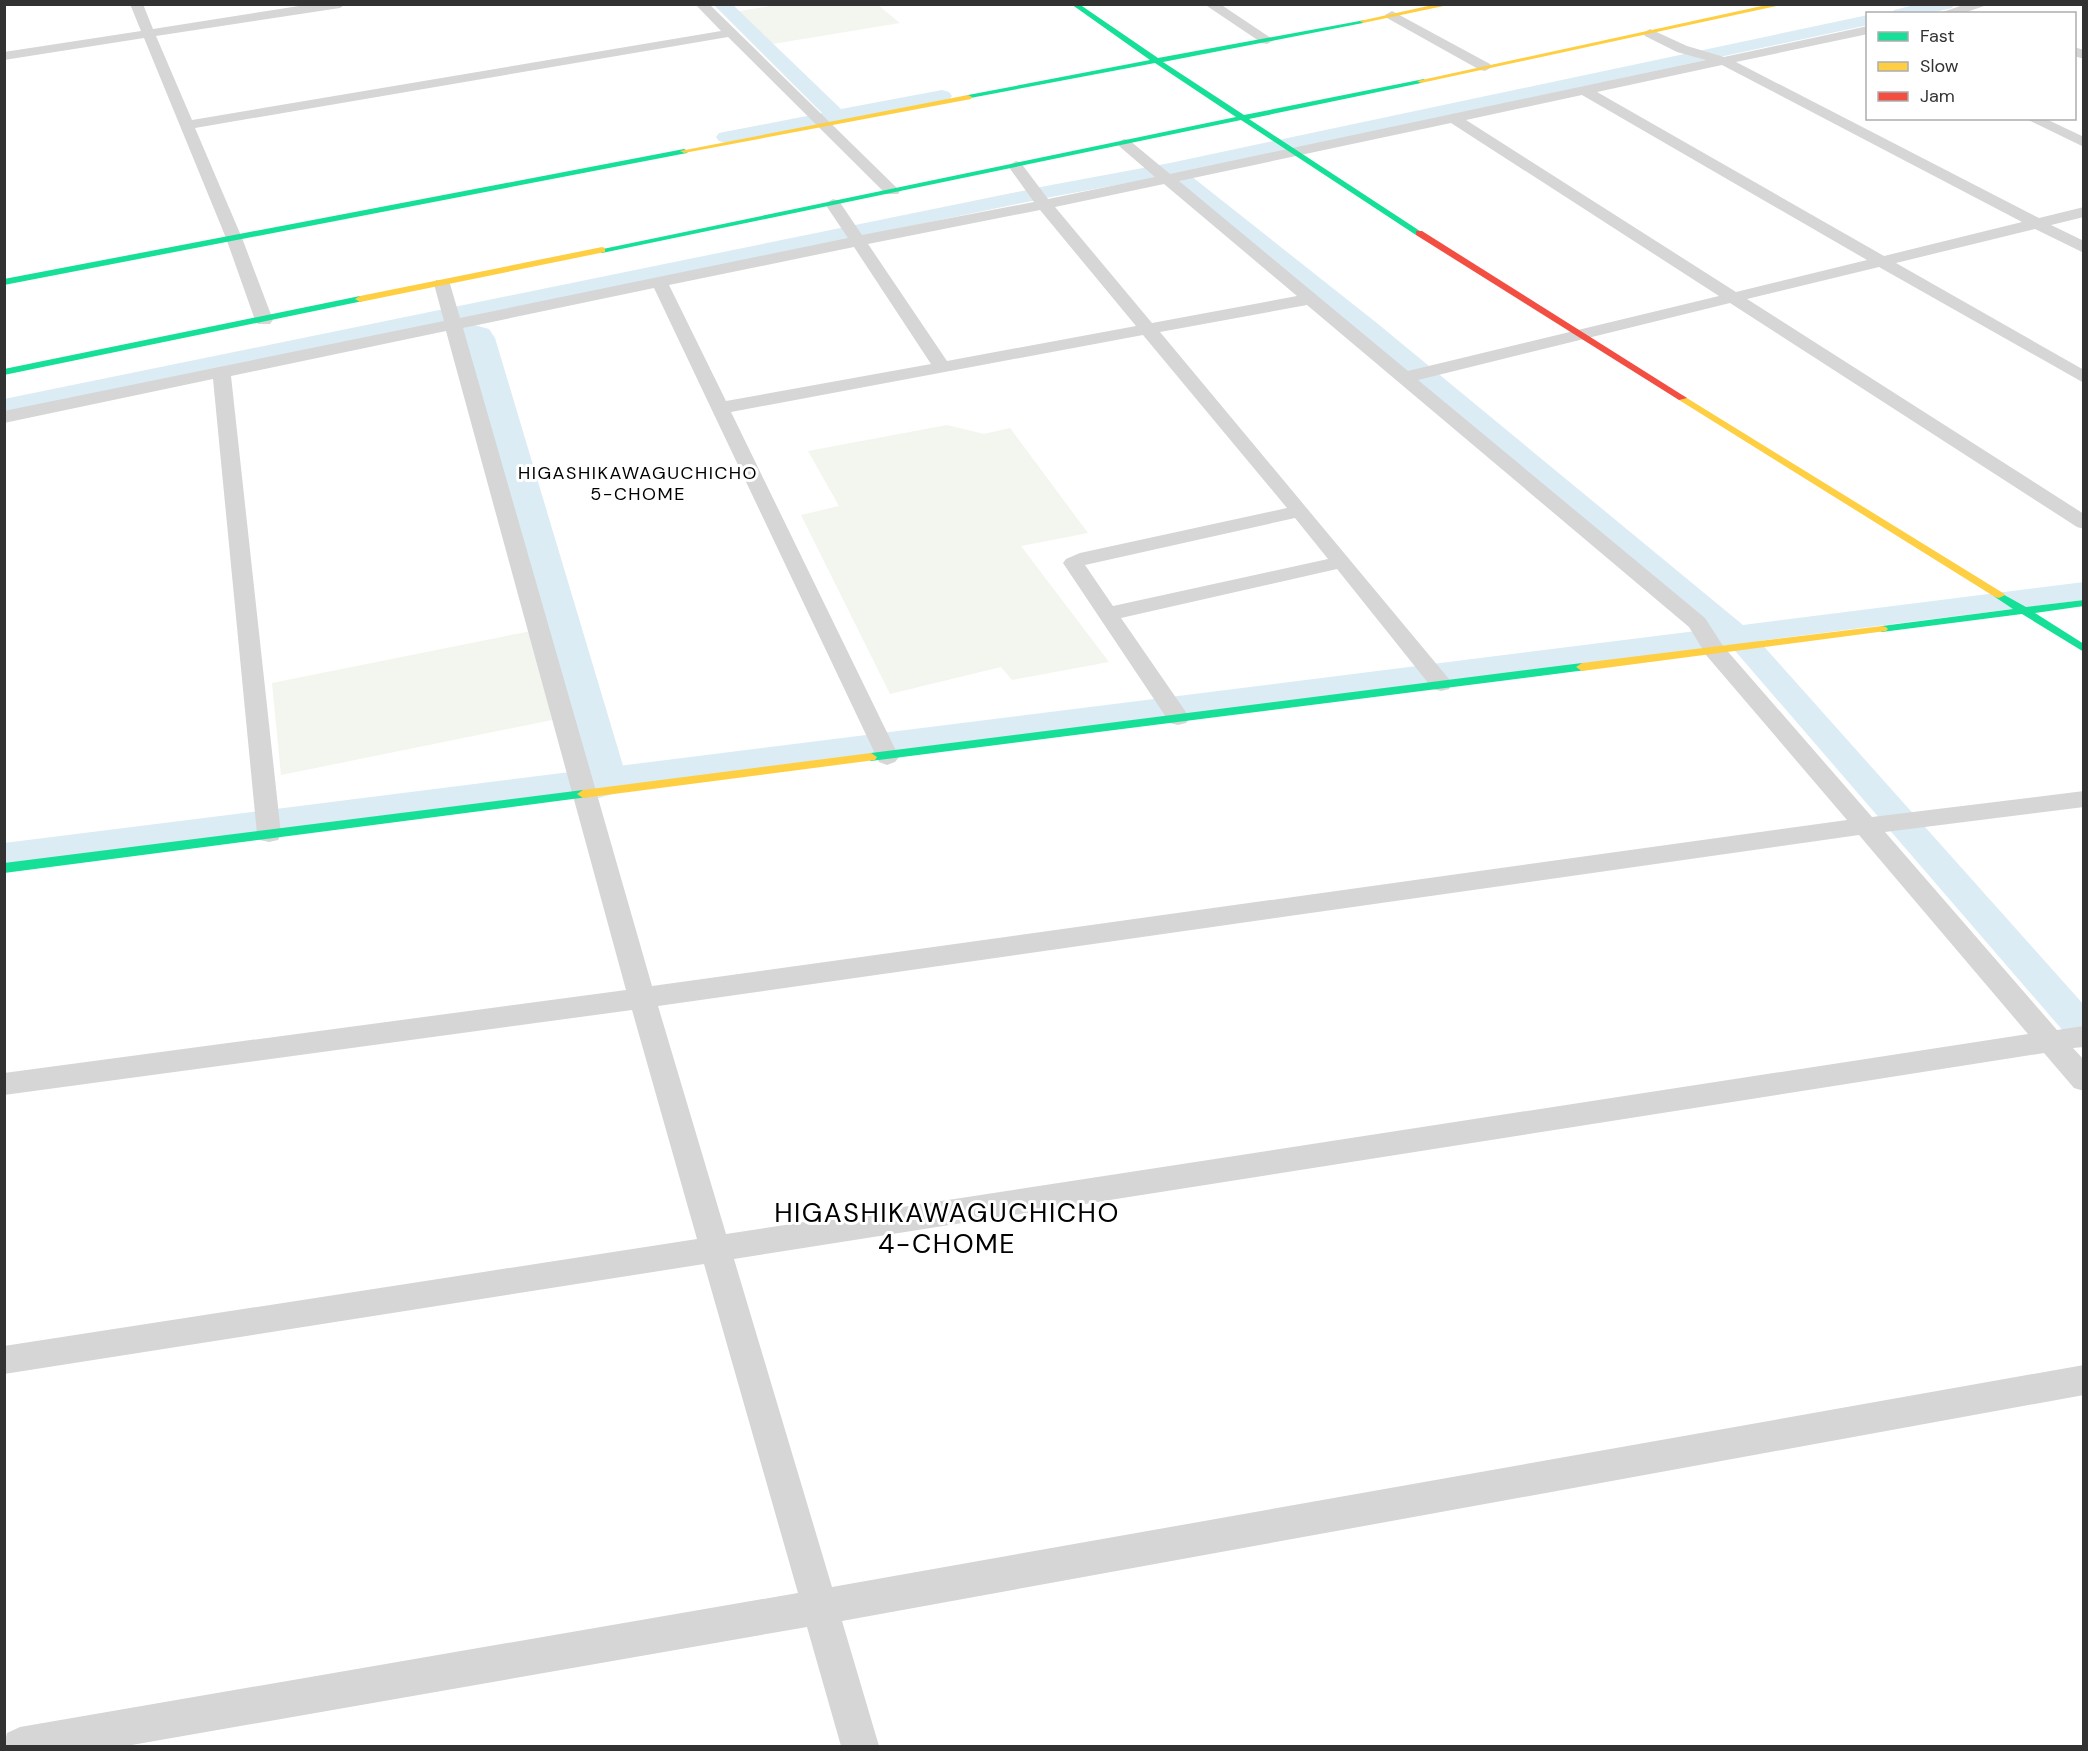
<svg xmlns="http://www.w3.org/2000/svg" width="2088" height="1751" viewBox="0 0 2088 1751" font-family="'DM Sans',sans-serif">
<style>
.green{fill:#f3f6ee}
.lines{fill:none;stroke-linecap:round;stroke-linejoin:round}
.canal{fill:#dbecf4;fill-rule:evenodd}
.river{fill:#dbecf4;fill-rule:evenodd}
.street{fill:#d6d6d6;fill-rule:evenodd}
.fast{fill:#16e098;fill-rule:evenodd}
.slow{fill:#ffcf43;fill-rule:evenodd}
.jam{fill:#f24e42;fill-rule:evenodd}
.labels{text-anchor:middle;stroke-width:6;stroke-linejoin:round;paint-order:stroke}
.far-neighbourhood-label{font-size:18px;letter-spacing:1.5px;fill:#000;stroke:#fff}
.near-neighbourhood-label{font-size:27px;letter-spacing:1.5px;fill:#000;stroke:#fff}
</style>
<rect width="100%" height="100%" fill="#fff"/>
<g class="green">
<path d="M776 5H878L900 23 761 46 727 13Z"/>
<path d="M947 425 984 434 1010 428 1088 533 1021 546 1109 662 1012 680 1001 667 890 694 801 515 839 506 808 451Z"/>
<path d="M531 631 552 720 281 775 272 683Z"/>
</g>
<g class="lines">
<g class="canal">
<path d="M713 4H732L841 109 942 90 949 92 952 96 949 100 942 102 726 143 719 141 716 137 719 133 822 113Z"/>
<path d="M1919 4H1954L1952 8 1926 14H1892L1894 10Z"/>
<path d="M1868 15V25L1186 172 1378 324 1743 625 2084 582V600L1759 641 2084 1005V1044L2071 1040 1730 645 4 867V843L1712 629 1362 334 1166 176 1051 197 4 414V399L1051 185 1170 163Z"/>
</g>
<path class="river" d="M474 325 489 329 495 338 627 779 619 792 599 798 579 792 571 779 453 338 459 329Z"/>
<g class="street">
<path d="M130 4H143L153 29 312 4H346L340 8 156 36 192 120 721 31 695 4H709L900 191 898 194H886L728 37 195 128 242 238 273 320 270 324H258L255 320 226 238 144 38 4 60V52L141 31Z"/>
<path d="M1204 4H1220L1274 40 1267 44 1262 43Z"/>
<path d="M1966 4H1990L1961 14H1937Z"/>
<path d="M1392 11 1490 64 1492 67 1485 71 1480 70 1387 18 1385 15Z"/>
<path d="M1868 26V34L1736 62 2039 218 2084 207V217L2051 225 2084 241V253L2035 229 1896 263 2084 370V383L1879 267 1747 299 2084 514V529L2077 527 1730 303 1418 380 1705 618 1723 646 1872 817 2084 791V807L1885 832 2057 1030 2084 1026V1047L2073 1048 2084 1060V1091L2074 1088 2044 1053 734 1259 832 1587 2084 1365V1395L842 1621 879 1746H841L807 1627 126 1746H4L7 1733 20 1727 798 1593 704 1264 4 1374V1346L697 1239 632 1010 4 1095V1073L626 990 446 331 231 376 281 834 278 840 269 842 260 840 257 834 213 379 4 423V411L444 321 434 284 436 280H448L450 284 460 318 848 238 825 204 833 199 839 201 862 235 1034 202 1008 166 1016 161 1021 163 1048 199 1155 177 1119 146 1117 143 1124 139 1129 140 1170 174 1706 60 1677 52 1645 36 1643 33 1650 29 1687 46 1724 57ZM1722 65 2022 222 1884 256 1597 92ZM1582 95 1867 260 1736 292 1466 120ZM1451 123 1719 296 1408 371 1179 181ZM1164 184 1297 296 1152 323 1055 207ZM1040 210 1136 326 947 361 868 244ZM854 247 931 364 726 401 669 285ZM654 288 879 762 887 765 895 762 899 757 731 412 1143 335 1287 508 1080 553 1066 559 1063 563 1170 723 1178 725 1186 723 1190 718 1121 618 1337 569 1433 689 1441 691 1449 689 1452 684 1449 679 1160 332 1307 305 1689 627 1706 655 1847 820 652 986 463 328ZM1295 518 1328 559 1113 606 1085 565ZM1859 835 2028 1034 726 1234 658 1006Z"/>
<path d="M2074 47 2084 50V59L2074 56Z"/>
<path d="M2024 118H2044L2084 137V147Z"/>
</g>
<g class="fast">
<path d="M1071 4H1079L1158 58 1365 20 1363 23 1163 62 1244 115 1424 79 1425 81 1421 83 1249 119 1423 233 1416 235 1241 120 602 253 598 250 1236 117 1155 63 965 99 964 97 968 95 1150 60Z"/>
<path d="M684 149 688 151 687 153 4 285V279Z"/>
<path d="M360 296 365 299 363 301 4 375V369Z"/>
<path d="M1999 592 2026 607 2084 600V606L2035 613 2084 644V652L2022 614 1882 632 1876 629 1882 626 2013 609 1995 597 1993 595Z"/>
<path d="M1582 663 1586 664 1588 667 1586 670 871 761 865 757 871 753Z"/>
<path d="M583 790 589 794 588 797 4 873V863Z"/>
</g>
<g class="slow">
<path d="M1437 4H1453L1363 23 1360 21Z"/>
<path d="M1771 4H1786L1421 83 1417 81Z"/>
<path d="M968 95 972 97 971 99 684 153 680 151Z"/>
<path d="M602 247 605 248V252L360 302 355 299 360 296Z"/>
<path d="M1682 395 2003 593 2005 595 1999 598 1995 597 1679 400 1677 398Z"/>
<path d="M1882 626 1886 627 1888 629 1886 631 1582 671 1576 667 1582 663Z"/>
<path d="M871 753 877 757 875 760 583 798 577 794 583 790Z"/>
</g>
<path class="jam" d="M1416 231H1422L1687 398 1679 400 1416 235Z"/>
</g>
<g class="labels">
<g class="far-neighbourhood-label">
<text x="638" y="479">HIGASHIKAWAGUCHICHO<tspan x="638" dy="21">5-CHOME</tspan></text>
</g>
<g class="near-neighbourhood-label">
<text x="947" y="1222">HIGASHIKAWAGUCHICHO<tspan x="947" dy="31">4-CHOME</tspan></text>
</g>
</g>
<rect width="2088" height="1751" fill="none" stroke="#323232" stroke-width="12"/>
<rect x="1866" y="12" width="210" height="108" fill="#ffffff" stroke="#adadad" stroke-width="1.5"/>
<rect x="1878" y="32" width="30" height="9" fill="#16e098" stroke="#adadad" stroke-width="1.5"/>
<text x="1920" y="42" font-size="18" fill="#323232">Fast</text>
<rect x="1878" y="62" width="30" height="9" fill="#ffcf43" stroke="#adadad" stroke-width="1.5"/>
<text x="1920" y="72" font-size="18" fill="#323232">Slow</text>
<rect x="1878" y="92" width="30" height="9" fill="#f24e42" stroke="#adadad" stroke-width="1.5"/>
<text x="1920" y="102" font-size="18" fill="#323232">Jam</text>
</svg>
